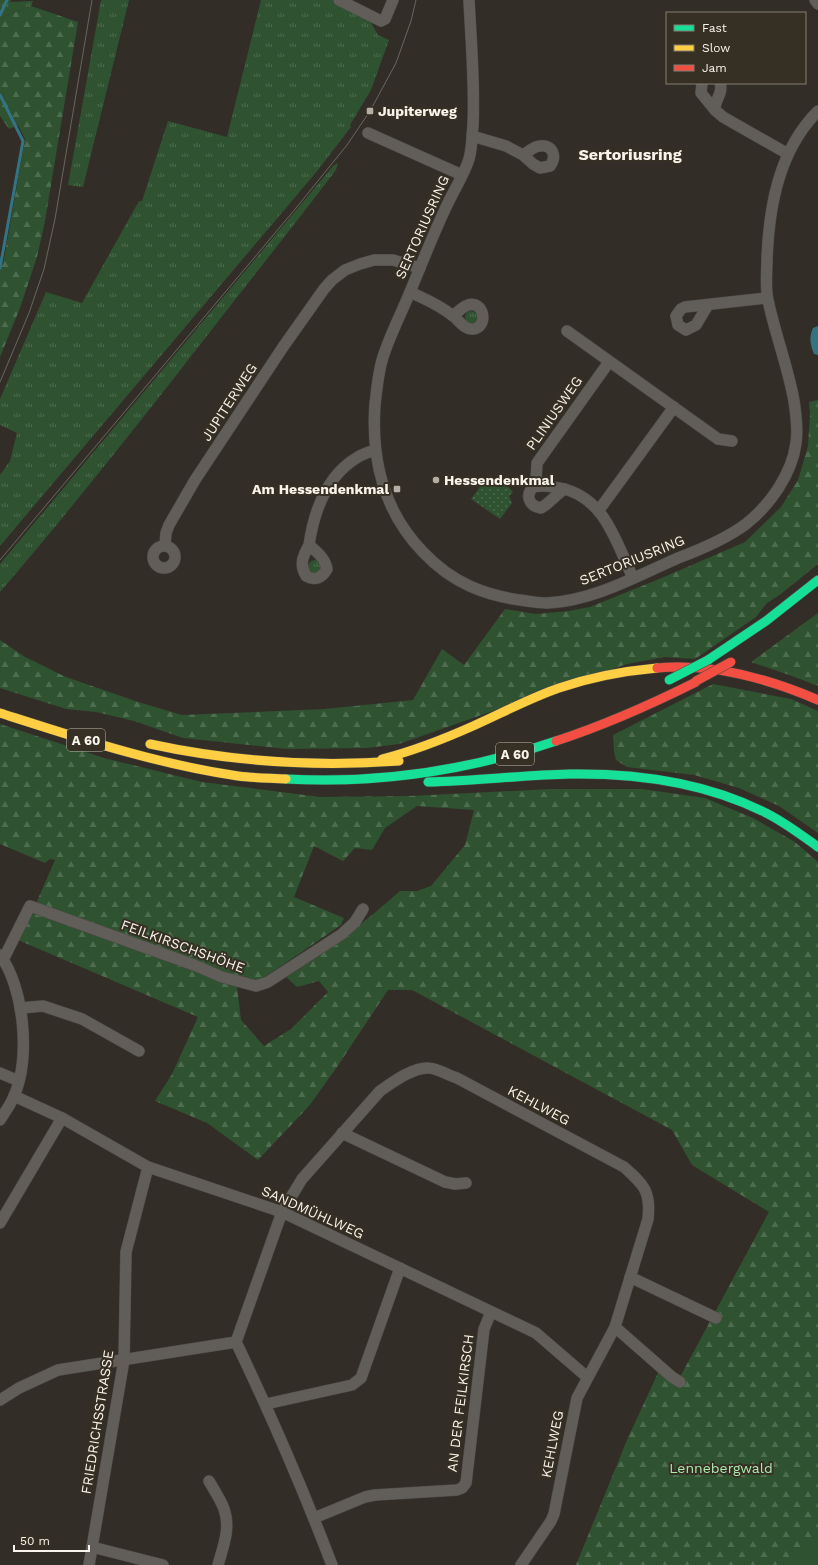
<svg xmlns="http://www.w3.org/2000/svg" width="818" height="1565" viewBox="0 0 818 1565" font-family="'Work Sans',sans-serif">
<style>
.grass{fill:url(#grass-tufts)}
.forest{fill:url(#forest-firs);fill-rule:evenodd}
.park{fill:url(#park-dots)}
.garden{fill:#2f5231}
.water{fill:#337484}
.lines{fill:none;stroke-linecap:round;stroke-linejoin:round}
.stream{stroke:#337484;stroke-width:3}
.street-casing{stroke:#4e4a45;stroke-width:12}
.fast-casing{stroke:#4e4a45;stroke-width:10}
.slow-casing{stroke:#4e4a45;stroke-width:10}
.jam-casing{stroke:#4e4a45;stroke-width:10}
.street{stroke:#615e5a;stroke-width:11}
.fast{stroke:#16e098;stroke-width:9}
.slow{stroke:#ffcf43;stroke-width:9}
.jam{stroke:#f24e42;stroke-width:9}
.tram{stroke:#696562;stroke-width:1}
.fast-bridge-casing{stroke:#4e4a45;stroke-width:10;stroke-linecap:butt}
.jam-bridge-casing{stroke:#4e4a45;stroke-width:10;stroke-linecap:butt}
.fast-bridge{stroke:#16e098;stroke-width:9}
.jam-bridge{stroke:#f24e42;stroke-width:9}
.poi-dot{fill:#b3afa7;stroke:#362f23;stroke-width:1.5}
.labels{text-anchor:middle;stroke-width:4;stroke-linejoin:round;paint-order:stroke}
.shield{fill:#362f23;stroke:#beb9b0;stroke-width:1}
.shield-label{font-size:13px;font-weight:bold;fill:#f8f4ec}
.poi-label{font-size:14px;font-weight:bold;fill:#f8f4ec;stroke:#362f23;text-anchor:start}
.street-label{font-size:14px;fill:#f8f4ec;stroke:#362f23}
.park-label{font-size:14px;fill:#a9eaad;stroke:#362f23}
.quarter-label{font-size:16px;font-weight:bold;fill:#f8f4ec;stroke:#362f23}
</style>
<defs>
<pattern id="grass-tufts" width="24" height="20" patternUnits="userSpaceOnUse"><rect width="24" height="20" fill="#2f5231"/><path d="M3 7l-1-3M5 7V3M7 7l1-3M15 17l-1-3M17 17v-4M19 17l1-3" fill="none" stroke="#4e6c4f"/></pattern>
<pattern id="forest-firs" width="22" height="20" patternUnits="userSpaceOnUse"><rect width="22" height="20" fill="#2f5231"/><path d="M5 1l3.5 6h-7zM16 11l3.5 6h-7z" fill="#4e6c4f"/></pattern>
<pattern id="park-dots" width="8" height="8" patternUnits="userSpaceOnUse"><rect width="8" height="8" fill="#2f5231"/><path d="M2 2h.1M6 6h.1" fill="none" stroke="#4e6c4f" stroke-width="1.8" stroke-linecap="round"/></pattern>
</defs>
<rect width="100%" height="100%" fill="#322e27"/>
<g class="grass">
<path d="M0 0H11L10 2 33 1 31 6 0 18Z"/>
<path d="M101 0H129L83 187 68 185Z"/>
<path d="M261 0H333L369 19 378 35 389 40 371 90 350 125 351 127 318 170 0 546V475L10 461 17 433 0 425V399L46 292 82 303 139 201H142L168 121 227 137Z"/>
<path d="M338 163 336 170C296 223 254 275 213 328 144 417 74 506 0 592V564L333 166Z"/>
<circle cx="471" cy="317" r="6"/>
<circle cx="315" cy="567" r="7"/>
</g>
<g class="forest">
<path d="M31 6 78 22 45 221 37 257 20 308 0 357V268L3 264 25 139 18 125 9 129 0 116V18Z"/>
<path d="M818 400V564L781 594 767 603 756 617 695 659 665 657 627 664 399 744 367 748 287 749 183 738 134 721 96 712 66 709 0 688V640L25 657 66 677 138 702 182 715 325 709 413 700 442 649 464 665 505 609 536 614 569 611 590 607 664 577 745 542 781 507 798 480 808 446 810 415 809 402Z"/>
<path d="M818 613V686L792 676 751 662Z"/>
<path d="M713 684 791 699 818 711V833L779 806 739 788 694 775 627 767 616 760 614 752 613 735Z"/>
<path d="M0 724 104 758 202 782 320 797 410 796 551 789H642L705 798 753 818 795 842 818 862V1565H576L627 1440 662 1364 680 1377 769 1212 692 1165 672 1130 412 990H388L337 1067 309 1106 258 1160 207 1123 155 1101 172 1074 198 1017 18 940 30 917 35 912 38 904 37 901 55 860 50 859 45 863 0 844ZM417 806 474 810 465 845 431 886 417 891H400C363 924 328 950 286 977L297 987 319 981 328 992 291 1029 264 1046 241 1020 236 978 258 981 268 975 341 925 344 918 294 897 314 846 343 861 355 848 372 850 385 828Z"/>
</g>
<path class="park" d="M488 476 502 480 513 492 509 496 512 503 500 519 471 499Z"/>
<path class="garden" d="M818 1532V1565H793Z"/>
<path class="water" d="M818 326V355L814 354C810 344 809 337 813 328Z"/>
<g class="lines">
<g class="stream">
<path d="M0 15 7 0"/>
<path d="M0 95 23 141 0 268"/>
</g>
<g class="street-casing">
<g id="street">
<path d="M339 0 381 21 385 19 393 0"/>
<path d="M469 0C471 42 475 83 473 125 472 136 472 149 469 159 464 175 455 188 448 203 434 232 422 263 410 292 401 314 390 335 383 357 378 372 377 389 375 404 371 459 384 512 423 552 452 583 485 596 527 601 534 602 540 603 547 603 593 601 637 576 678 558 702 549 726 539 746 524 770 505 792 474 796 443 798 430 796 414 794 401 788 367 775 334 768 300 765 288 767 272 767 259 769 206 779 150 818 111"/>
<path d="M815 0 818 4"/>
<path d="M702 83 701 93 715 110 723 117 788 154"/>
<path d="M715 110C714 100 724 93 720 83"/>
<path d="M368 133 462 175"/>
<path d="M472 136 506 146 523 155 533 164 540 168 550 166C557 157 553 144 540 146 534 146 528 152 523 155"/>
<path d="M410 292C425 299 440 305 453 316 459 320 464 330 473 329 489 327 484 300 468 305 462 307 458 312 453 316"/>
<path d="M708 305 696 325 686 330 678 325 676 316 681 309 685 307 767 298"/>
<path d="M567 331 718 439 732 441"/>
<path d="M537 486 536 480 537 463 609 362"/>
<path d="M565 489C556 494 550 503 541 508 529 506 525 496 533 487 542 485 551 486 560 488 605 497 616 542 633 578"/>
<path d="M599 510 674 407"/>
<path d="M165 545 166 533 169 525 195 480 283 347 324 289 332 280 345 270 360 264 374 260H393L420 268"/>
<path d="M309 545C303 556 299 564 306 576 315 581 322 578 327 569 325 558 317 552 309 545 314 511 327 475 358 457 363 454 369 452 375 450"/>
<circle cx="164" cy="557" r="11"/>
<path d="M0 955C24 987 31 1059 14 1096 11 1104 5 1112 0 1120"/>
<path d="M3 960 30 906 194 965 222 977 256 986 268 982 342 934 355 922 363 909"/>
<path d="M20 1008 43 1006 82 1019 139 1051"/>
<path d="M0 1073 19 1081"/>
<path d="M14 1096 62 1118 148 1167 282 1212 536 1333 587 1377"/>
<path d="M342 1133 445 1182 455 1184 466 1183"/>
<path d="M0 1223 62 1118"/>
<path d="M630 1277 716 1318"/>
<path d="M615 1327 672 1377 680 1382"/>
<path d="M0 1400 19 1388 58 1370 236 1342"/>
<path d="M266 1404 352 1385 361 1378 400 1268"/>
<path d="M209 1481C214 1490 221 1500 224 1509 231 1528 223 1547 218 1565"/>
<path d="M314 1518 365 1497 375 1495 457 1490 462 1488 466 1483 484 1329 491 1312"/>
<path d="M92 1547 163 1565"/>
<path d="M89 1565 124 1360 126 1252 148 1167"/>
<path d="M332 1565C303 1489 271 1415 236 1342L282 1212 302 1179 380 1091C393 1082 413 1067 429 1068 436 1068 450 1076 457 1078L624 1167C644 1185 651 1191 648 1219L615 1327 577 1398 554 1514 551 1521 521 1565"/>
</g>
</g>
<g class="fast-casing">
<g id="fast">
<path d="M708 660 766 621 818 580"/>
<path d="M286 779C377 784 470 770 556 741"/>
<path d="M428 782C476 781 523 775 570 774 636 773 703 782 762 811 782 820 800 834 818 847"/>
</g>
</g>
<g class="slow-casing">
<g id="slow">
<path d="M0 713C78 738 156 764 238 776 254 778 270 778 286 779"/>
<path d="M150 744C233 762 315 767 399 761"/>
<path d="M382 759C413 751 444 739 473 726 502 713 530 698 559 688 591 677 624 671 657 668"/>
</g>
</g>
<g class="jam-casing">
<g id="jam">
<path d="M657 668C713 663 767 678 818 700"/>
<path d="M556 741C605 725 650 705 696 682"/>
</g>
</g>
<use href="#street" class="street"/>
<use href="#fast" class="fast"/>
<use href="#slow" class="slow"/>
<use href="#jam" class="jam"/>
<g class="tram">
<path d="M0 382 29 313 44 269 55 219 92 0"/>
<path d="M0 560 296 208 347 145 370 111 396 63 411 21 416 0"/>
</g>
<g class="fast-bridge-casing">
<path id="fast-bridge" d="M669 680 708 660"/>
</g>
<g class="jam-bridge-casing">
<path id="jam-bridge" d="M696 681 731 662"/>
</g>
<use href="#fast-bridge" class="fast-bridge"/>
<use href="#jam-bridge" class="jam-bridge"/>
</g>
<g class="poi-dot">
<rect x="366" y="107" width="8" height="8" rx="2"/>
<circle cx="436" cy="480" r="4"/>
<rect x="393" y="485" width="8" height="8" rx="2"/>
</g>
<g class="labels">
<g class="shield">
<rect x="67" y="729" width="38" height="22" rx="3"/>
<rect x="496" y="743" width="38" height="22" rx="3"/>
</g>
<g class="shield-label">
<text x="86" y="745">A 60</text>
<text x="515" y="759">A 60</text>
</g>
<g class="poi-label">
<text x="378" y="116">Jupiterweg</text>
<text x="444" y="485">Hessendenkmal</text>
<text x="389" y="494" text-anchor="end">Am Hessendenkmal</text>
</g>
<g class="street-label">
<text transform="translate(422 227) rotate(-66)" y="5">SERTORIUSRING</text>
<text transform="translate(229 402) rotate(-57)" y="5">JUPITERWEG</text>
<text transform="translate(554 413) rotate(-55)" y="5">PLINIUSWEG</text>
<text transform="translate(632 560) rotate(-22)" y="5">SERTORIUSRING</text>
<text transform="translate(183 946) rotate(20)" y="5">FEILKIRSCHSHÖHE</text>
<text transform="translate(539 1105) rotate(28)" y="5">KEHLWEG</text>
<text transform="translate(313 1212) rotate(24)" y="5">SANDMÜHLWEG</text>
<text transform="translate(460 1403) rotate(-83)" y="5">AN DER FEILKIRSCH</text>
<text transform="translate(97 1422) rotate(-81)" y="5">FRIEDRICHSSTRASSE</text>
<text transform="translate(552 1444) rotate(-79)" y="5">KEHLWEG</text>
</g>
<g class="park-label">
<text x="721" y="1473">Lennebergwald</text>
</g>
<g class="quarter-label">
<text x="630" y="160">Sertoriusring</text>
</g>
</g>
<rect x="666" y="12" width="140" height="72" fill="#362f23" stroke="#847e73"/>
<rect x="674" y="25" width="20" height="6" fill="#16e098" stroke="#847e73"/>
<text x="702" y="32" font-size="12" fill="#f8f4ec">Fast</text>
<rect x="674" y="45" width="20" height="6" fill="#ffcf43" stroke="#847e73"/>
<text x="702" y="52" font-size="12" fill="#f8f4ec">Slow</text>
<rect x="674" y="65" width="20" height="6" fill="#f24e42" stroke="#847e73"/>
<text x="702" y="72" font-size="12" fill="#f8f4ec">Jam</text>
<path d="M14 1545v6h75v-6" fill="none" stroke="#f8f4ec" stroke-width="2"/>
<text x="20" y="1545" font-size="12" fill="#f8f4ec" stroke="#362f23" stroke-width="3" paint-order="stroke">50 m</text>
</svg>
